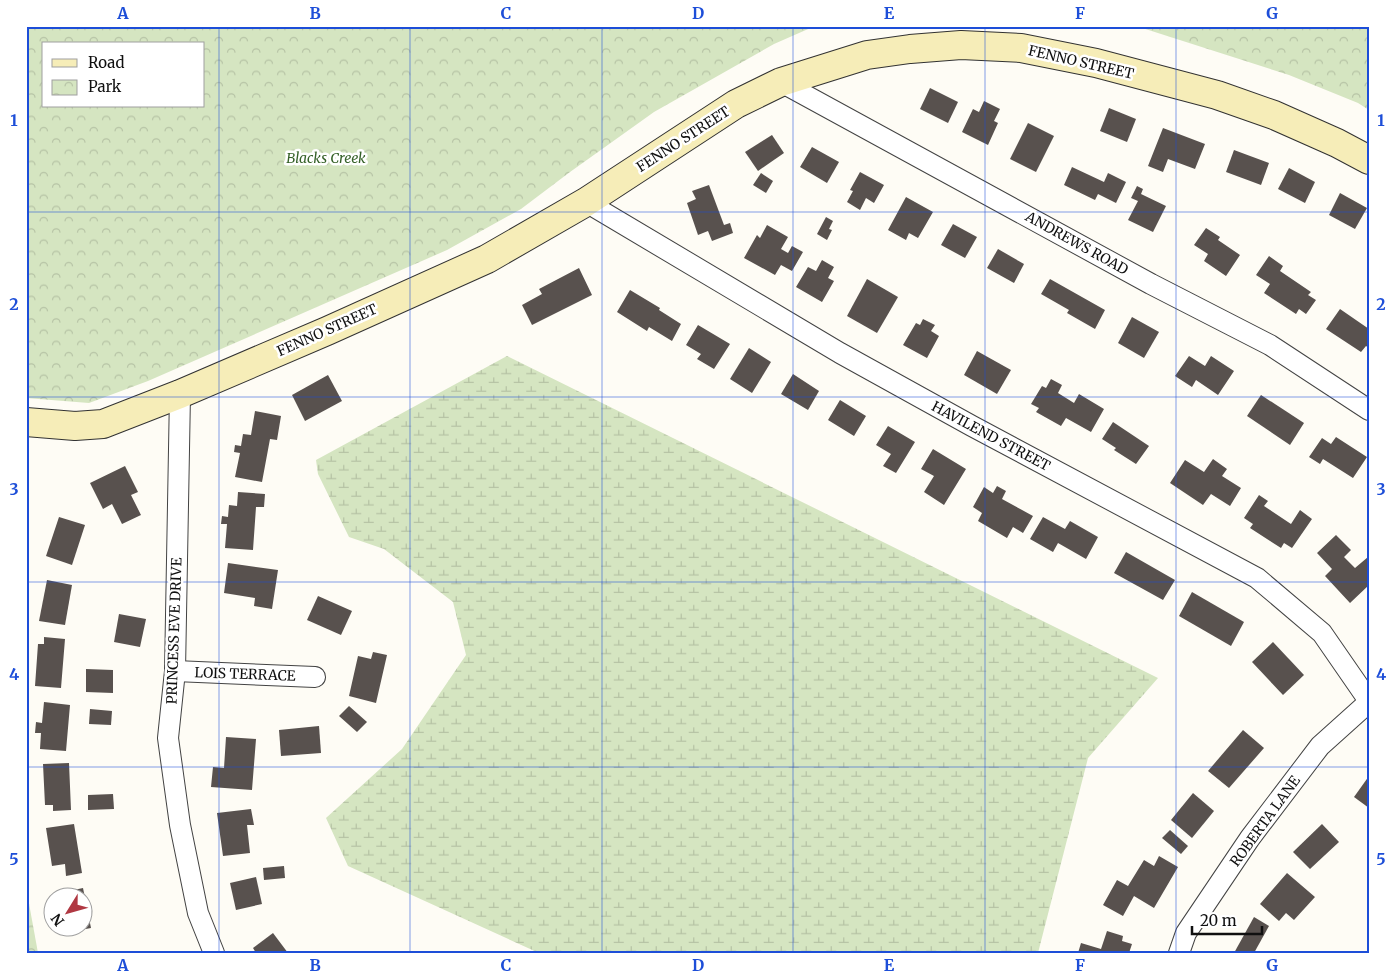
<svg xmlns="http://www.w3.org/2000/svg" width="1395" height="979" viewBox="0 0 1395 979" font-family="Merriweather,serif">
<style>
.wetland{fill:url(#wetland-marsh)}
.park{fill:url(#park-crowns);fill-rule:evenodd}
.building{fill:#58514e}
.lines{fill:none;stroke-linecap:round;stroke-linejoin:round}
.street-casing{stroke:#434343;stroke-width:22}
.secondary-casing{stroke:#323232;stroke-width:30}
.street{stroke:#fff;stroke-width:20}
.secondary{stroke:#f6edb8;stroke-width:28}
.grid{fill:none;stroke:#1d4ed8;stroke-width:1;stroke-opacity:0.55}
.labels{text-anchor:middle;stroke-width:5;stroke-linejoin:round;paint-order:stroke}
.street-label{font-size:14px;fill:#101010;stroke:#fff}
.park-label{font-size:14px;font-style:italic;fill:#356128;stroke:#fff}
.neatline{fill:none;stroke:#1d4ed8;stroke-width:2}
.grid-label{font-size:16px;text-anchor:middle;font-weight:bold;fill:#1d4ed8}
</style>
<defs>
<pattern id="wetland-marsh" width="20" height="14" patternUnits="userSpaceOnUse" patternTransform="scale(1.25)"><rect width="20" height="14" fill="#d5e5c1"/><path d="M1 5h8M5 5V1M11 12h8M15 12V8" fill="none" stroke="#b6c3a5"/></pattern>
<pattern id="park-crowns" width="20" height="18" patternUnits="userSpaceOnUse" patternTransform="scale(1.25)"><rect width="20" height="18" fill="#d5e5c1"/><path d="M2 6a3 3 0 1 1 6 0M12 15a3 3 0 1 1 6 0" fill="none" stroke="#b6c3a5"/></pattern>
</defs>
<rect width="100%" height="100%" fill="#fefcf5"/>
<path class="wetland" d="M507 356 1158 678 1088 758 1038 953H539L348 866 326 818 402 749 466 655 453 602 384 549 349 537 318 474 316 460Z"/>
<g class="park">
<path d="M26 26H815L774 44 654 112 570 172 521 209 447 250 148 381 89 403 26 398ZM44 44H204V106H44Z"/>
<path d="M1136 26H1369V110L1358 103 1289 75Z"/>
<path d="M26 887 38 953H26Z"/>
</g>
<g class="building">
<path d="M930 88 958 102 948 123 920 109Z"/>
<path d="M984 101 1000 109 994 121 998 123 988 145 962 132 973 109 979 112Z"/>
<path d="M1109 108 1136 119 1127 142 1100 131Z"/>
<path d="M1028 123 1054 136 1036 172 1010 159Z"/>
<path d="M1163 128 1205 144 1195 169 1168 159 1163 172 1148 166Z"/>
<path d="M772 135 784 153 758 171 745 152Z"/>
<path d="M812 147 839 162 827 183 800 167Z"/>
<path d="M1234 150 1269 163 1261 185 1226 172Z"/>
<path d="M1072 167 1104 182 1108 173 1126 182 1116 203 1098 194 1095 200 1064 185Z"/>
<path d="M1289 168 1315 182 1305 203 1278 189Z"/>
<path d="M860 172 884 185 874 203 866 198 860 210 847 202 853 191 850 190Z"/>
<path d="M761 173 773 181 766 193 753 185Z"/>
<path d="M709 185 724 225 730 223 733 233 712 241 708 231 698 235 687 203 696 199 692 191Z"/>
<path d="M1137 186 1143 189 1141 194 1166 206 1153 232 1128 220 1138 201 1131 198Z"/>
<path d="M1340 193 1367 208 1355 229 1329 215Z"/>
<path d="M906 197 933 212 918 238 909 233 906 240 888 230Z"/>
<path d="M826 217 833 221 829 229 832 230 827 240 817 234Z"/>
<path d="M953 224 977 237 965 258 941 245Z"/>
<path d="M767 225 788 237 781 249 788 253 792 246 803 252 792 271 781 265 775 275 744 258 757 235 760 238Z"/>
<path d="M1206 228 1220 237 1218 240 1240 255 1226 276 1204 261 1208 254 1194 245Z"/>
<path d="M998 249 1024 264 1014 283 987 268Z"/>
<path d="M1269 256 1283 266 1280 271 1311 292 1308 295 1316 300 1306 314 1299 309 1296 314 1264 293 1270 284 1256 275Z"/>
<path d="M822 260 834 267 828 278 834 281 822 302 796 287 808 267 816 271Z"/>
<path d="M579 268 592 295 532 325 522 305 542 294 539 289Z"/>
<path d="M867 279 898 297 877 333 847 316Z"/>
<path d="M1050 279 1105 310 1095 329 1067 313 1069 310 1041 294Z"/>
<path d="M630 290 660 308 659 310 681 324 672 341 649 327 647 331 617 312Z"/>
<path d="M1340 309 1369 329V348L1366 346 1361 352 1326 329Z"/>
<path d="M1132 317 1159 332 1144 358 1118 343Z"/>
<path d="M923 319 935 325 931 331 939 336 927 358 903 345 916 323 920 325Z"/>
<path d="M698 325 730 344 714 369 697 359 701 354 686 345Z"/>
<path d="M749 348 771 362 752 393 730 379Z"/>
<path d="M977 351 1011 370 997 394 964 375Z"/>
<path d="M1189 356 1205 366 1211 356 1234 371 1218 395 1196 380 1192 387 1175 376Z"/>
<path d="M793 374 819 391 808 410 781 394Z"/>
<path d="M328 375 342 401 305 421 292 395Z"/>
<path d="M1051 379 1062 385 1058 393 1074 403 1079 394 1104 409 1091 432 1066 418 1061 426 1036 412 1039 408 1031 404 1042 386 1046 388Z"/>
<path d="M1261 395 1304 423 1290 445 1247 416Z"/>
<path d="M840 400 866 416 854 436 828 420Z"/>
<path d="M255 411 281 416 277 440 270 439 262 482 235 477 240 453 234 452 235 445 241 446 243 434 251 435Z"/>
<path d="M1113 422 1149 446 1136 464 1114 450 1116 448 1102 439Z"/>
<path d="M888 426 915 442 896 473 883 466 891 454 876 445Z"/>
<path d="M1336 437 1367 457 1353 478 1323 459 1320 464 1309 457 1322 438 1331 444Z"/>
<path d="M933 449 966 469 944 505 924 492 934 476 921 469Z"/>
<path d="M1213 459 1227 469 1222 476 1241 488 1230 506 1211 494 1203 505 1170 483 1185 460 1204 472Z"/>
<path d="M125 466 138 492 131 495 141 515 122 524 112 504 103 509 90 483Z"/>
<path d="M997 486 1006 491 1002 499 1033 516 1023 533 1013 527 1007 538 978 521 982 513 973 507 984 487 993 493Z"/>
<path d="M238 492 265 494 264 507H256L253 550 225 548 227 524H221L222 516 228 517 229 505 237 506Z"/>
<path d="M1259 495 1268 501 1264 506 1291 524 1300 510 1312 519 1292 548 1284 543 1281 548 1250 528 1253 524 1244 518Z"/>
<path d="M59 517 85 525 72 565 46 556Z"/>
<path d="M1043 517 1065 529 1070 521 1098 537 1086 559 1058 543 1053 552 1030 539Z"/>
<path d="M1336 535 1351 550 1344 557 1355 568 1368 557 1369 558V585L1350 603 1325 576 1332 569 1317 553Z"/>
<path d="M1126 552 1175 580 1163 600 1114 573Z"/>
<path d="M228 563 278 570 272 609 254 606 255 598 224 593Z"/>
<path d="M47 580 72 585 65 625 39 621Z"/>
<path d="M1192 592 1244 622 1231 646 1179 616Z"/>
<path d="M318 596 352 611 341 635 307 620Z"/>
<path d="M119 614 146 619 140 647 114 642Z"/>
<path d="M44 637 65 639 61 688 35 686 38 644H44Z"/>
<path d="M1273 642 1304 675 1283 695 1252 662Z"/>
<path d="M373 652 387 655 376 703 349 696 358 656 371 659Z"/>
<path d="M86 669 113 670V693L86 692Z"/>
<path d="M44 702 70 705 66 751 40 749 41 733H35L36 722 42 723Z"/>
<path d="M349 706 367 722 357 732 339 716Z"/>
<path d="M90 709 112 711 111 725 89 724Z"/>
<path d="M319 726 321 753 281 756 279 730Z"/>
<path d="M1243 730 1264 748 1229 788 1208 771Z"/>
<path d="M226 737 256 739 252 790 211 787 213 767 224 768Z"/>
<path d="M69 763 71 810 53 811V805H45L43 764Z"/>
<path d="M1369 776V808L1354 797Z"/>
<path d="M1193 793 1214 811 1192 838 1171 820Z"/>
<path d="M113 794 114 809 88 810V795Z"/>
<path d="M251 809 254 825H247L250 853 223 856 217 813Z"/>
<path d="M74 824 82 873 66 876 65 864 52 866 46 828Z"/>
<path d="M1322 824 1339 842 1310 869 1293 852Z"/>
<path d="M1170 830 1188 846 1181 854 1162 838Z"/>
<path d="M1159 856 1178 867 1154 908 1134 896 1123 916 1103 905 1117 880 1128 886 1144 860 1154 866Z"/>
<path d="M284 866 285 878 264 880 263 868Z"/>
<path d="M1287 873 1315 897 1294 920 1286 913 1279 921 1260 904Z"/>
<path d="M256 877 262 904 236 910 230 883Z"/>
<path d="M83 888 91 928 64 933 62 926H82V896H56L55 894Z"/>
<path d="M1254 917 1269 926 1254 953H1234Z"/>
<path d="M1107 931 1123 936 1122 941 1132 944 1129 953H1078L1081 943 1101 949Z"/>
<path d="M273 933 288 953H256L253 948Z"/>
</g>
<g class="lines">
<g class="street-casing">
<g id="street">
<path d="M781 82 1151 284 1270 345 1369 410"/>
<path d="M586 202 840 353 972 426 1257 578 1322 633 1369 701"/>
<path d="M180 394 175 671 168 738 180 825 198 913 214 953"/>
<path d="M175 671 315 677"/>
<path d="M1179 953 1186 933 1250 838 1320 746 1369 702"/>
</g>
</g>
<g class="secondary-casing">
<path id="secondary" d="M26 422 75 426 103 424 180 394 327 331 487 259 586 202 736 104 781 82 867 55 910 49 961 45 1021 48 1096 63 1217 95 1274 115 1337 143 1369 160"/>
</g>
<use href="#street" class="street"/>
<use href="#secondary" class="secondary"/>
</g>
<path class="grid" d="M219 26V953M410 26V953M602 26V953M793 26V953M985 26V953M1176 26V953M26 212H1369M26 397H1369M26 582H1369M26 767H1369"/>
<g class="labels">
<g class="street-label">
<text transform="translate(1081 62) rotate(13)" y="5">FENNO STREET</text>
<text transform="translate(683 139) rotate(-33)" y="5">FENNO STREET</text>
<text transform="translate(1077 243) rotate(29)" y="5">ANDREWS ROAD</text>
<text transform="translate(327 330) rotate(-24)" y="5">FENNO STREET</text>
<text transform="translate(991 436) rotate(28)" y="5">HAVILEND STREET</text>
<text transform="translate(174 631) rotate(-88)" y="5">PRINCESS EVE DRIVE</text>
<text transform="translate(245 674) rotate(2)" y="5">LOIS TERRACE</text>
<text transform="translate(1265 821) rotate(-54)" y="5">ROBERTA LANE</text>
</g>
<g class="park-label">
<text x="326" y="163">Blacks Creek</text>
</g>
</g>
<rect width="1395" height="979" fill="none" stroke="#ffffff" stroke-width="55"/>
<rect x="42" y="42" width="162" height="65" fill="#ffffff" stroke="#9f9f9f"/>
<rect x="52" y="59" width="25" height="8" fill="#f6edb8" stroke="#9f9f9f"/>
<text x="88" y="68" font-size="15" fill="#101010">Road</text>
<rect x="52" y="80" width="25" height="15" fill="url(#park-crowns)" stroke="#9f9f9f"/>
<text x="88" y="92" font-size="15" fill="#101010">Park</text>
<g transform="translate(68 912) rotate(233)"><circle r="24" fill="#ffffff" stroke="#9f9f9f"/>
<path d="M0-4L9 19L0 12L-9 19Z" fill="#b03842"/>
<text y="-8" font-size="14" font-weight="bold" text-anchor="middle" fill="#101010">N</text>
</g>
<path d="M1192 926v8h70v-8" fill="none" stroke="#101010" stroke-width="2.5"/>
<text x="1200" y="926" font-size="15" fill="#101010" stroke="#ffffff" stroke-width="4" paint-order="stroke">20 m</text>
<rect x="28" y="28" width="1340" height="924" class="neatline"/>
<g class="grid-label">
<text x="123" y="19">A</text>
<text x="315" y="19">B</text>
<text x="506" y="19">C</text>
<text x="698" y="19">D</text>
<text x="889" y="19">E</text>
<text x="1080" y="19">F</text>
<text x="1272" y="19">G</text>
<text x="14" y="126">1</text>
<text x="1381" y="126">1</text>
<text x="14" y="310">2</text>
<text x="1381" y="310">2</text>
<text x="14" y="495">3</text>
<text x="1381" y="495">3</text>
<text x="14" y="680">4</text>
<text x="1381" y="680">4</text>
<text x="14" y="865">5</text>
<text x="1381" y="865">5</text>
<text x="123" y="971">A</text>
<text x="315" y="971">B</text>
<text x="506" y="971">C</text>
<text x="698" y="971">D</text>
<text x="889" y="971">E</text>
<text x="1080" y="971">F</text>
<text x="1272" y="971">G</text>
</g>
</svg>
